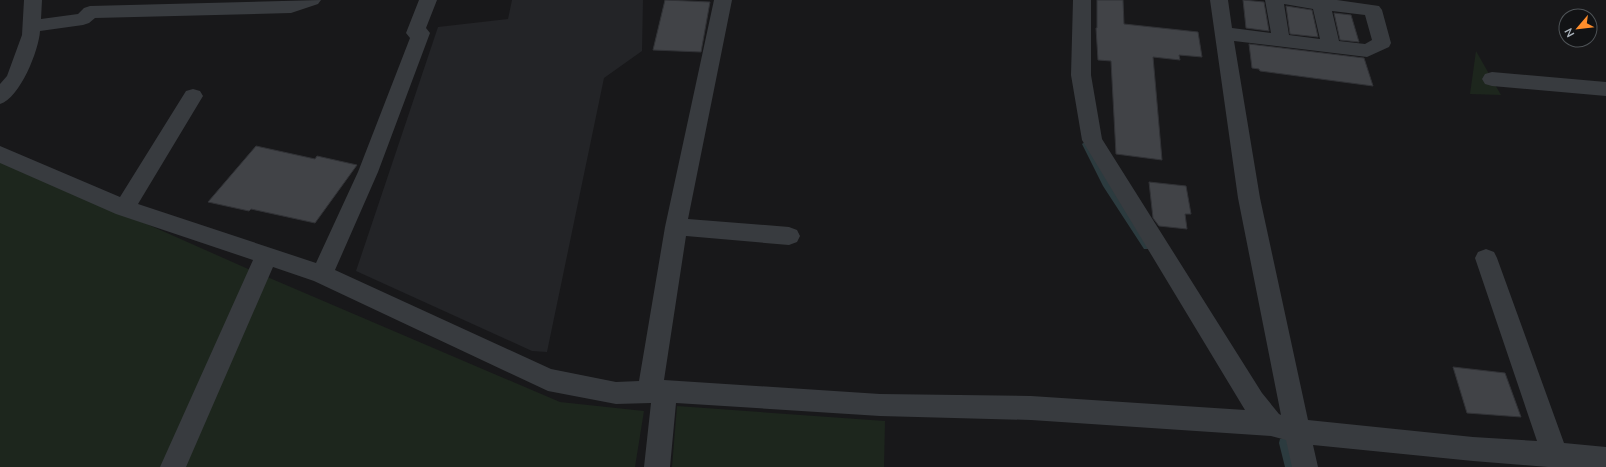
<svg xmlns="http://www.w3.org/2000/svg" width="1606" height="467" viewBox="0 0 1606 467" font-family="Mulish,sans-serif">
<style>
.built{fill:#232427}
.green{fill:#1d261d}
.lines{fill:none;stroke-linecap:round;stroke-linejoin:round}
.stream{fill:#2c3b3f;fill-rule:evenodd}
.building{fill:#414347;stroke:#313236}
.minor{fill:#383b3f;fill-rule:evenodd}
</style>
<rect width="100%" height="100%" fill="#18181a"/>
<path class="built" d="M512 0H643L642 51 604 78 547 352 532 351 356 271 438 27 508 19Z"/>
<g class="green">
<path d="M1476 51 1501 95 1470 94Z"/>
<path d="M0 159 255 272 168 467H0Z"/>
<path d="M265 276 560 402 644 411 635 467H185Z"/>
<path d="M677 406 885 421 884 467H672Z"/>
</g>
<g class="lines">
<g class="stream">
<path d="M1086 141 1089 142 1110 181 1150 243 1152 246 1150 249H1144L1103 186 1082 144Z"/>
<path d="M1284 438 1288 439 1295 467H1285L1279 443 1280 439Z"/>
</g>
</g>
<g class="building">
<path d="M665 0 710 2 701 52 653 50Z"/>
<path d="M1097 0H1123L1124 24 1198 32 1202 57 1179 55 1180 60 1153 57 1162 160 1116 154 1111 61 1098 60 1096 28H1097Z"/>
<path d="M1243 0 1264 2 1269 31 1246 28Z"/>
<path d="M1286 6 1312 10 1318 37 1290 34Z"/>
<path d="M1334 13 1351 15 1359 42 1340 40Z"/>
<path d="M1249 44 1364 58 1373 86 1260 71 1259 69 1252 68Z"/>
<path d="M256 146 315 159 317 156 357 165 315 223 251 209 249 211 208 202Z"/>
<path d="M1149 182 1186 186 1191 214H1185L1187 229 1159 226 1153 218Z"/>
<path d="M1453 367 1505 373 1521 417 1467 413Z"/>
</g>
<g class="lines">
<g class="minor">
<path d="M24 0H42L41 19 78 14 84 8 90 6 321 0 318 4 291 13 95 18 89 23 83 25 40 31C39 50 20 98 0 104V84L7 76 22 35Z"/>
<path d="M419 0H437L426 28 430 33 378 172 335 270 551 369 616 382 639 381 665 227 714 0H732L688 219 789 227 797 230 800 236 797 242 789 245 686 236 664 380 880 394 1031 396 1245 410 1082 140 1071 75 1073 0H1091V75L1102 139 1262 393 1279 414 1281 415 1238 198 1210 0H1228L1232 28 1271 33 1265 0H1337L1379 6 1382 10 1391 43 1389 47 1367 57 1234 41 1260 198 1308 420 1473 437 1537 441 1475 258 1478 252 1486 249 1494 252 1497 258 1564 443 1606 447V467H1548L1473 461 1313 445 1318 467H1292L1286 440 1271 436 1031 420 880 416 676 403 670 467H644L651 403 616 404 548 391 314 281 273 267 186 467H160L253 260 116 214 0 163V146L120 197 186 91 193 89 200 91 203 96 138 204 316 263 358 172 410 38 406 33ZM1284 4 1313 9 1320 39 1289 35ZM1332 11 1365 15 1372 40 1365 44 1339 41Z"/>
<path d="M1492 72 1606 82V96L1492 86 1485 84 1482 79 1485 74Z"/>
</g>
</g>
<g transform="translate(1578 28) rotate(242)"><circle r="19" fill="#121315" stroke="#4e5357"/>
<path d="M0-3L7 15L0 10L-7 15Z" fill="#ff8d2b"/>
<text y="-6" font-size="11" font-weight="bold" text-anchor="middle" fill="#a9b2bb">N</text>
</g>
</svg>
